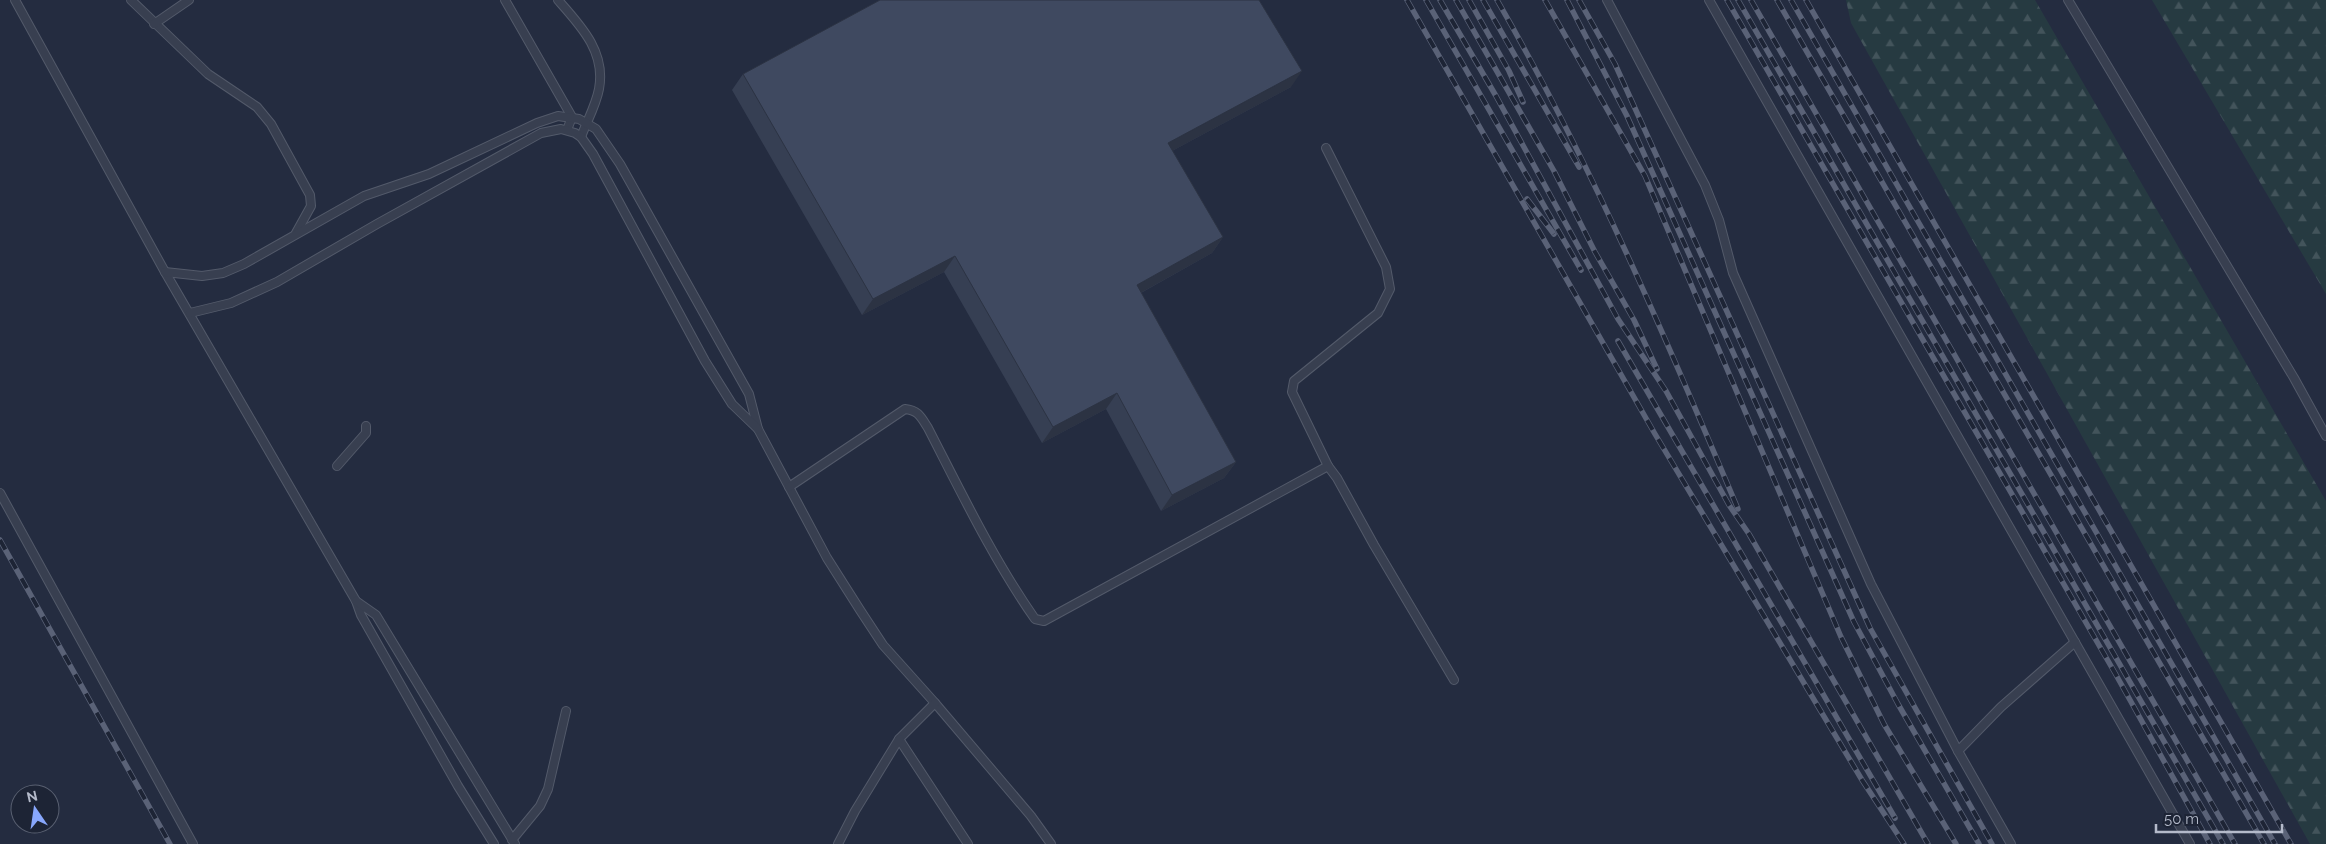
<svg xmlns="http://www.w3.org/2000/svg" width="2326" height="844" viewBox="0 0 2326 844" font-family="Raleway,sans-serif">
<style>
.forest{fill:url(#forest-firs)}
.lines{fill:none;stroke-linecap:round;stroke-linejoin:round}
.lane-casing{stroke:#535a6a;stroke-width:10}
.lane{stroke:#383f50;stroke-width:8}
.rail-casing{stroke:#5a6277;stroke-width:5.5}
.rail{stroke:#1d2435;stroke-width:4;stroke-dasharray:11;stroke-linecap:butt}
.wall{fill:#363f53}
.shaded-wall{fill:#2c3343}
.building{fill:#3f4960;stroke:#2c3343}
</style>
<defs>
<pattern id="forest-firs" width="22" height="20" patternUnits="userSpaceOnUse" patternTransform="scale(1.25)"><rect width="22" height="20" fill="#263a41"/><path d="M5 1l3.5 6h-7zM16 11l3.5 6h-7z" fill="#43545b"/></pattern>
</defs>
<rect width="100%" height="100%" fill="#242c40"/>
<g class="forest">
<path d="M1846 0H2035L2326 501V844H2310L1851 23Z"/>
<path d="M2152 0H2326V294Z"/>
</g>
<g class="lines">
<g class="lane-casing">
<g id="lane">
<path d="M15 0 165 272 356 601 361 615 458 786 494 844"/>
<path d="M131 0 208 74 257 107 271 124 310 195 311 206 296 233"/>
<path d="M505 0 572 117 567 130"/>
<path d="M558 0C581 26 606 52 599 89 596 105 587 121 581 137"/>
<path d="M1607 0 1705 185 1719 220 1733 273 1871 584 1958 751 2011 844"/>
<path d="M1709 0 2190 844"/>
<path d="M2068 0 2294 378 2326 436"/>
<path d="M154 24 189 0"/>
<path d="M1326 148 1386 267 1390 289 1378 313 1294 381 1292 392 1328 466"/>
<path d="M165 272 202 276 223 273 244 264 364 196 429 174 537 123 558 116 579 119 596 129 620 164 749 394 758 429 827 558 860 610 883 645 935 703 1031 816 1051 844"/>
<path d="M190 313 231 303 277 282 377 224 541 133 561 129 575 133 581 137 593 154 705 361 732 404 758 429"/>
<path d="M337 466 366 433V426"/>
<path d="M789 487 905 409C918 410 921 417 928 428 961 492 993 559 1035 619L1044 621 1328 466 1337 478 1374 545 1454 680"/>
<path d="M0 493 193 844"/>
<path d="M356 601 376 615 515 844"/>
<path d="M935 703 899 739 968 844"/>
<path d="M1958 751 2001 707 2075 642"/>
<path d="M512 840 540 806 548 789 566 711"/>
<path d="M838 844 855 811 899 739"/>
</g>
</g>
<use href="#lane" class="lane"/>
<g class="rail-casing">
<g id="rail">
<path d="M1407 0 1655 434 1862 780 1904 844"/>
<path d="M1426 0 1581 270"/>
<path d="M1440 0 1496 96 1618 319 1666 391 1729 505 1749 534 1928 844"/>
<path d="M1456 0 1554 171 1595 252 1634 320 1657 369"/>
<path d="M1469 0 1509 71 1523 102"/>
<path d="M1483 0 1579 167"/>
<path d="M1497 0C1591 163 1665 336 1738 509"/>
<path d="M1545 0 1645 176 1841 637 1884 724 1956 844"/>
<path d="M1567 0 1627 116 1854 622 1898 704 1979 844"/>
<path d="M1579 0 1615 64 1870 628 1992 844"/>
<path d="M1727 0 2115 673 2210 844"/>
<path d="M1738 0 2223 844"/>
<path d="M1751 0 2235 844"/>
<path d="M1777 0 2264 844"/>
<path d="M1791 0 2275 844"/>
<path d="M1806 0 2291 844"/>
<path d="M1527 199 1554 234"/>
<path d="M1618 341 1895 818"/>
<path d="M0 540 170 844"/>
</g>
</g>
<use href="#rail" class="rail"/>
</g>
<path class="wall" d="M743 74 1291 87 1172 151 1223 237 1212 253 1141 293 1236 462 1224 478 1161 511 1106 409 1042 443 944 272 862 315 732 90Z"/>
<g class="shaded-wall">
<path d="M1302 71 1291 87 1157 159 1168 143Z"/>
<path d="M1223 237 1212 253 1126 301 1137 285Z"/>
<path d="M955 256 944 272 862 315 873 299Z"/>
<path d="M1117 393 1106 409 1042 443 1053 427Z"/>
<path d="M1236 462 1224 478 1161 511 1172 495Z"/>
</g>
<path class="building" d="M880 0H1259L1302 71 1168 143 1223 237 1137 285 1236 462 1172 495 1117 393 1053 427 955 256 873 299 743 74Z"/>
<g transform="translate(35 809) rotate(347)"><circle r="24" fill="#1d2435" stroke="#596071"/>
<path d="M0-4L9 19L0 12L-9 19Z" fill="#88a7fc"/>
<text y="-8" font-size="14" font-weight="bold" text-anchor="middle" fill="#b4baca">N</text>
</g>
<path d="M2156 824v8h126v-8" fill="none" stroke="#b4baca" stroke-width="2.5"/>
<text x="2164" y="824" font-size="15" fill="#b4baca" stroke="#1d2435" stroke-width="4" paint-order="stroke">50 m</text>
</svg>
